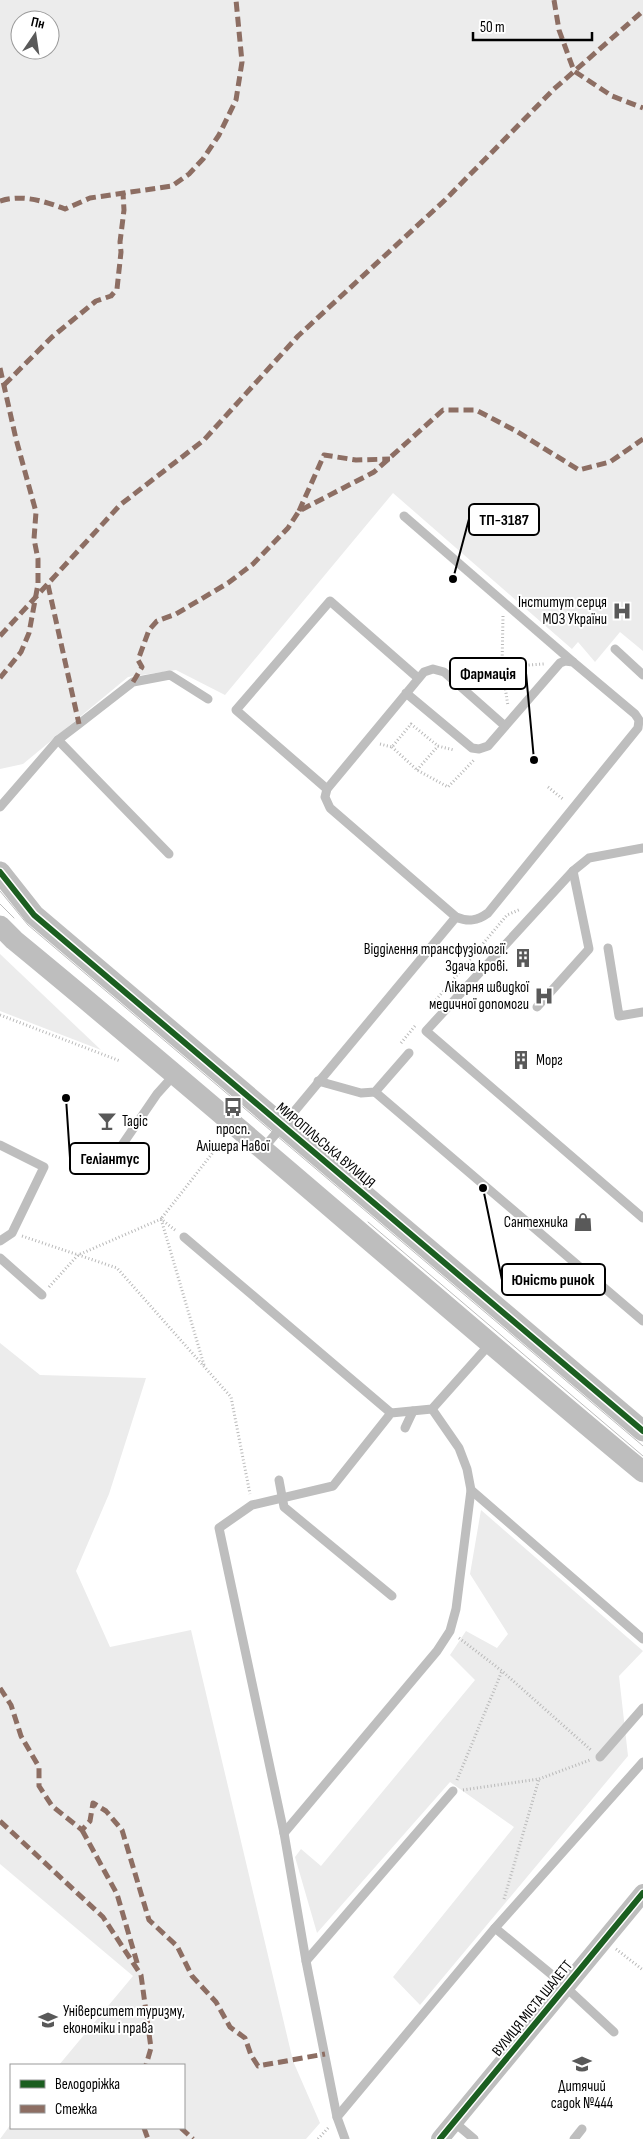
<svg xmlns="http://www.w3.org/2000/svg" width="643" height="2139" viewBox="0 0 643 2139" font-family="'Sofia Sans Condensed',sans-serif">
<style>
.green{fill:#ececec;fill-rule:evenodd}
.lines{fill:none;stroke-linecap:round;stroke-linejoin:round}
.path{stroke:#b9b9b9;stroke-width:3;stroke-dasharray:1 2.5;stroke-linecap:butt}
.service{stroke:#bebebe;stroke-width:9}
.minor{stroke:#bebebe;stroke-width:18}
.tertiary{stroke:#bebebe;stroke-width:21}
.tram{stroke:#bebebe;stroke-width:1}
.quiet{stroke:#8d6e63;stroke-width:5;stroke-dasharray:10 5;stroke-linecap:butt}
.cycleway-casing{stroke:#fff;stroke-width:9}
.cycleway{stroke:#1b5e20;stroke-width:6}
.labels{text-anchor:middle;stroke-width:4;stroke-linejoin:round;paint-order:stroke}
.poi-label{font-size:15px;fill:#000;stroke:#fff;text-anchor:end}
.street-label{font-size:15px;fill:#000;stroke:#fff}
.leader{fill:none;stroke:#000;stroke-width:2}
.callout-dot{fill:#000;stroke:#fff;stroke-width:2}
.callout{fill:#fff;stroke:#000;stroke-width:2}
.callout-label{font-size:16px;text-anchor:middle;font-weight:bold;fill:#000}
</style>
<rect width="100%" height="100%" fill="#fff"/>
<g class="green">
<path d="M0 0H643V651L620 632 595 662 578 642 572 649 393 493 225 695 176 670 128 677 23 764 0 769ZM20 20H50V50H20Z"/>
<path d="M0 954 101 1050 0 1011Z"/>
<path d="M0 1343 40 1375 146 1378 109 1494 76 1571 110 1647 191 1630 293 2061 320 2123 306 2139H0L11 2124V2128H184V2065H59L133 1976 0 1864Z"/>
<path d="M481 1510 643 1651 619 1676 628 1756 420 2005 393 1977 514 1827 450 1782 317 1933 295 1857 301 1849 321 1866 475 1680 450 1655 466 1631 497 1648 508 1634 470 1574Z"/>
</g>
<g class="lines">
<g class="path">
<path d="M503 616 502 667 508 706"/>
<path d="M457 667 471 661 502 667 544 664"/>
<path d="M380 744 392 747 411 724 438 746 454 750"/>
<path d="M392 747 417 770 448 787 474 760"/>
<path d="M417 770 438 746"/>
<path d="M548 787 564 800"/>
<path d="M436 1000 507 915 521 909"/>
<path d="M0 1015 120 1061"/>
<path d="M401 1043 415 1026"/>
<path d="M22 1236 117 1268 231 1397 250 1494"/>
<path d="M49 1287 78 1255 161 1219 175 1230"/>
<path d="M204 1365 161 1219 218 1146"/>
<path d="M459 1638 502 1671 591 1750"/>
<path d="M457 1780 502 1671"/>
<path d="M463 1790 539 1779 590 1760"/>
<path d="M504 1899 539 1779"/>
<path d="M616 1949 643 1970"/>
<path d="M318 2139 329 2127"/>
</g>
<g class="service">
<path d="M404 516 573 662"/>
<path d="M615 649 643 675"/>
<path d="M406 693 472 748 479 749 488 746 560 663 565 661 573 662 635 714 639 720 638 728 488 913C477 921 468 922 456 917L330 808 325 797 327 789 424 672 433 669 444 672 505 726"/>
<path d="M58 740 169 854"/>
<path d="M327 789 236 710 330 601 418 678"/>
<path d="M0 807 58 740 79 724 133 682 170 675 208 699"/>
<path d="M643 848 589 858 573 871 426 1031 643 1218"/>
<path d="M608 948 619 1016 643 1012"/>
<path d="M537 1007 589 949 573 871"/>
<path d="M318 1081 361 1093 375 1092 409 1053"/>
<path d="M375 1092 643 1321"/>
<path d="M0 1145 44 1167 12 1233 0 1241"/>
<path d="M120 1148 157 1094 175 1074"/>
<path d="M263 1149 456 917"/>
<path d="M184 1237 391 1413"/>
<path d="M0 1258 42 1295"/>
<path d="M405 1428 413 1411"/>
<path d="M279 1480 284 1507 392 1596"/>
<path d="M471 1490 643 1639"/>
<path d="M600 1757 643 1708"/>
<path d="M284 1833 437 1651 450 1631 456 1609 471 1490 467 1469 459 1448 432 1409"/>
<path d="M495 1928 557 1979 614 2032"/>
<path d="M306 1961 453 1791"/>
<path d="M337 2117 495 1928 643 1762"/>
<path d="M454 2122 474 2139"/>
<path d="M345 2139 337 2117 306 1961 284 1833 219 1528 252 1505 333 1486 391 1413 432 1409 489 1345"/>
<path d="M574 2139 582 2129"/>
</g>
<path class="minor" d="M440 2139 643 1893"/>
<g class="tertiary">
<path d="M0 872 34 915 643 1431"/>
<path d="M0 926 14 940C226 1114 432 1297 643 1472"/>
</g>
<g class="tram">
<path d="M0 891 28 925 643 1446"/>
<path d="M0 904 14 918"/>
<path d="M368 1222 643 1456"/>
</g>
<g class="quiet">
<path d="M554 0 559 30 574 71 612 96 643 108"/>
<path d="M0 201C22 194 44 201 65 209L90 198 172 186 189 174 203 159 219 135 236 100 242 62 236 0"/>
<path d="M0 368 16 439 36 512 34 539 38 559V584L29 633 21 652 0 678"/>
<path d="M4 385 52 337 96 301 111 296 117 289 121 252 120 242 124 210 123 193"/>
<path d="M299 511 324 455 356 460 390 459"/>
<path d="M48 585 79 724"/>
<path d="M0 636 120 505 204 440 298 336 445 200 554 89 643 11"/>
<path d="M133 682 142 667 138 660 149 630 157 621 176 614 228 583 253 564 288 528 299 511 374 472 443 410H476L516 431 579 470 610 462 643 439"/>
<path d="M0 1688 11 1705 21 1736 39 1767V1786L52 1806 82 1830 90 1821 93 1803 106 1811 122 1830 149 1920 177 1946 192 1976 216 2002 230 2027 245 2038 251 2055 258 2066 325 2054"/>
<path d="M0 1821 103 1917 141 1975 151 2048 146 2065"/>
<path d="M82 1830 117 1894 138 1966"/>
<path d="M144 2128 148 2139"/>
<path d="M181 2128 193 2139"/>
</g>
<g class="cycleway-casing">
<g id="cycleway">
<path d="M0 872 34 915 643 1431"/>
<path d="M440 2139 643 1893"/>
</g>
</g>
<use href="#cycleway" class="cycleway"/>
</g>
<defs>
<g id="hospital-bare" transform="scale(1.5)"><path d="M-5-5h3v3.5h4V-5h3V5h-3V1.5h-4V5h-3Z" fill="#595959" stroke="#fff" stroke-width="2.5" paint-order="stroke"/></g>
<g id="building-bare" transform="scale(1.5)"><path d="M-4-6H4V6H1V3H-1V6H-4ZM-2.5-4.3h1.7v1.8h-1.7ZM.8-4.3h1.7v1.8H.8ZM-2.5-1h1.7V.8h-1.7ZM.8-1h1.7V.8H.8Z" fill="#595959" stroke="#fff" stroke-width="2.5" paint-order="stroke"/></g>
<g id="bus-bare" transform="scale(1.5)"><path d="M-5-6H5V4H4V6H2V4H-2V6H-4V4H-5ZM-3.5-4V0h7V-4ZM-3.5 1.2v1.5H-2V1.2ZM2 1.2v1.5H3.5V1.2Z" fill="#595959" stroke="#fff" stroke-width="2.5" paint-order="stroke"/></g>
<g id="bar-bare" transform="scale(1.5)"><path d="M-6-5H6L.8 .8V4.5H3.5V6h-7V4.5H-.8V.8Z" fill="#595959" stroke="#fff" stroke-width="2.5" paint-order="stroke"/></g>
<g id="shop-bare" transform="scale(1.5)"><path d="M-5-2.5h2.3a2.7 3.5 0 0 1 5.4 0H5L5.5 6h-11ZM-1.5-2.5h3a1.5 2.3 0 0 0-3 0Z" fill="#595959" stroke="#fff" stroke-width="2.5" paint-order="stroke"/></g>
<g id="university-bare" transform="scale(1.5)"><path d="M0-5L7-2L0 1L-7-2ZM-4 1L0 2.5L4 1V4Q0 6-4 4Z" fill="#595959" stroke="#fff" stroke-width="2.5" paint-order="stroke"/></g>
<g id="school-bare" transform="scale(1.5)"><path d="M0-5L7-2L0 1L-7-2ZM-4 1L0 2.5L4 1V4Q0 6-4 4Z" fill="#595959" stroke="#fff" stroke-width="2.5" paint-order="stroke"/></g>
</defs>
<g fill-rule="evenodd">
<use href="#hospital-bare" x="622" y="611"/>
<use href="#building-bare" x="523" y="958"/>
<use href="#hospital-bare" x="544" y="996"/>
<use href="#building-bare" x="521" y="1060"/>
<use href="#bus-bare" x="233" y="1107"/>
<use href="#bar-bare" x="107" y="1121"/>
<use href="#shop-bare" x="583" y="1222"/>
<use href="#university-bare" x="48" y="2020"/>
<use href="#school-bare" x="582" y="2064"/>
</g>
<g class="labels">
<g class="poi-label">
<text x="607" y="607">Інститут серця<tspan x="607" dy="17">МОЗ України</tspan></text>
<text x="508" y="954">Відділення трансфузіології.<tspan x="508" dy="17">Здача крові.</tspan></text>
<text x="529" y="992">Лікарня швидкої<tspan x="529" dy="17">медичної допомоги</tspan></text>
<text x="536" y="1065" text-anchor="start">Морг</text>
<text x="122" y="1126" text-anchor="start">Тадіс</text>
<text x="233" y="1134" text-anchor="middle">просп.<tspan x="233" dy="17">Алішера Навої</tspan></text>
<text x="568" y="1227">Сантехника</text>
<text x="63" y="2016" text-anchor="start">Університет туризму,<tspan x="63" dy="17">економіки і права</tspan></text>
<text x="582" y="2091" text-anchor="middle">Дитячий<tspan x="582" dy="17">садок №444</tspan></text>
</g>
<g class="street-label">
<text transform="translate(326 1145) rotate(40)" y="5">МИРОПІЛЬСЬКА ВУЛИЦЯ</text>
<text transform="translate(532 2008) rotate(-51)" y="5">ВУЛИЦЯ МІСТА ШАЛЕТТ</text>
</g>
</g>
<path class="leader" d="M453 579L469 519M534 760L526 673M66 1098L70 1158M483 1188L502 1280"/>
<g class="callout-dot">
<circle cx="453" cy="579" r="5"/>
<circle cx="534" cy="760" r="5"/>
<circle cx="66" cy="1098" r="5"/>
<circle cx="483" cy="1188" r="5"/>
</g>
<g class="callout">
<rect x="469" y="504" width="70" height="31" rx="5"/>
<rect x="450" y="658" width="76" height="31" rx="5"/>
<rect x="70" y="1143" width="79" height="31" rx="5"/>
<rect x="502" y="1264" width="103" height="31" rx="5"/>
</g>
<g class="callout-label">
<text x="504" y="525">ТП-3187</text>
<text x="488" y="679">Фармація</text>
<text x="110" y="1164">Геліантус</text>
<text x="553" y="1285">Юність ринок</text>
</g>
<rect x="10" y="2064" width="175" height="65" fill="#ffffff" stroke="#999999"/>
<rect x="20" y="2080" width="25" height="8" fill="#1b5e20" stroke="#999999"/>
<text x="55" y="2089" font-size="15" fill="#000000">Велодоріжка</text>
<rect x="20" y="2105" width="25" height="8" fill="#8d6e63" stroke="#999999"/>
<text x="55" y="2114" font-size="15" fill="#000000">Стежка</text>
<g transform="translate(35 35) rotate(13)"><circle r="24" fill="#ffffff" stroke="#999999"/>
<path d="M0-4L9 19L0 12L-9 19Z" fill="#595959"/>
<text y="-8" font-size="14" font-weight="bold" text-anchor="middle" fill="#000000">Пн</text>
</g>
<path d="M473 32v8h119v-8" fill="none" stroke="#000000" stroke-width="2.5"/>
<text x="480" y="32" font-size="15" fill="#000000" stroke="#ffffff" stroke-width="4" paint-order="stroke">50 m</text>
</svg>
